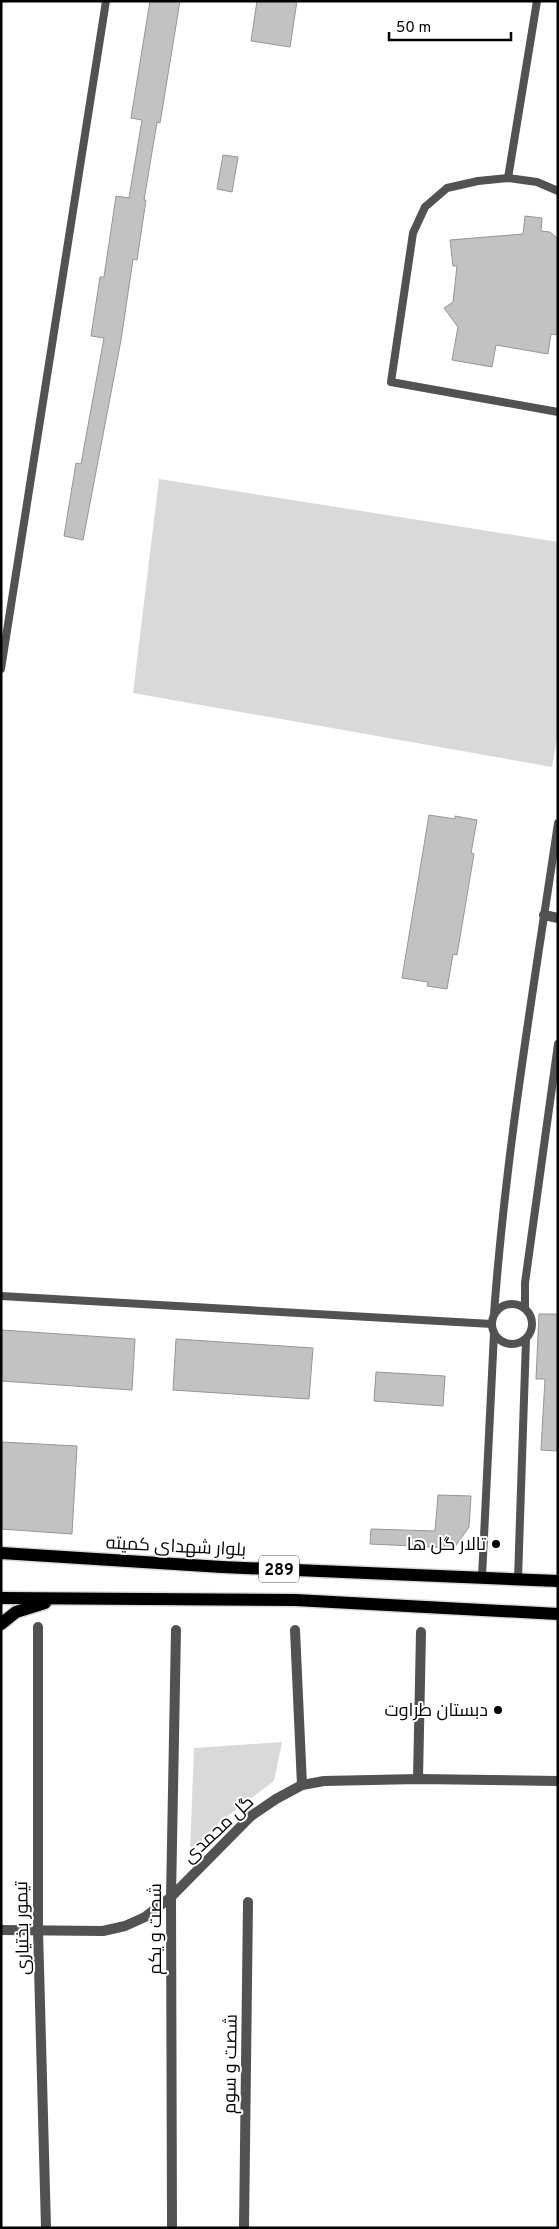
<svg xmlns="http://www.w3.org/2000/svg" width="559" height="2229" viewBox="0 0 559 2229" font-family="Overpass,Cairo,sans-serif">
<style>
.green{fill:#d9d9d9}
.building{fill:#c2c2c2;stroke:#969696}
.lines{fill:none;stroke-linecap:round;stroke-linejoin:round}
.primary-casing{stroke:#dbdbdb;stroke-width:15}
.service{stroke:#525252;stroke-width:8}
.minor{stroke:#525252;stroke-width:10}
.tertiary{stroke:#525252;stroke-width:10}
.primary{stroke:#000;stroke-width:12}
.poi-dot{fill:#000;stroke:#fff;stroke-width:2}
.labels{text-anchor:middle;stroke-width:4;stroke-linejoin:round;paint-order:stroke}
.shield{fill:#fff;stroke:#4c4c4c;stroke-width:1}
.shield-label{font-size:16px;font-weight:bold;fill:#000}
.poi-label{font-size:18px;fill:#000;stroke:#fff;text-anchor:end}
.street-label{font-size:18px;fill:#000;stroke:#fff}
</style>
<rect width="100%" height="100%" fill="#fff"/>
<g class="green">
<path d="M159 479 558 542V733L552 767 133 693Z"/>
<path d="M282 1742 274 1781 221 1821 190 1853 194 1748Z"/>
</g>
<g class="building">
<path d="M150 1H180L160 123 157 122 144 200H146L137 260 133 259 121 340 83 540 64 536 76 463 81 464 104 338 91 336 100 277H104L116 196 129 198 142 120 131 118Z"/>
<path d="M257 1H297L290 47 251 41Z"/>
<path d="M223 155 238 157 232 192 217 189Z"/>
<path d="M525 216 542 218 541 231 550 232 558 239V335L551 334 548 354 496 345 492 367 452 360 458 327 444 308 453 302 457 266H453L450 240 523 234Z"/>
<path d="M429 815 455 819V816L477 820 471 853 474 854 457 955 453 954 447 989 427 986 428 982 402 978Z"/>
<path d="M539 1314H558V1451L541 1450 545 1379H536Z"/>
<path d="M1 1330 135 1339 132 1390 1 1381Z"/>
<path d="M176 1339 313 1348 309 1399 173 1390Z"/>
<path d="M376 1372 445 1376 443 1406 374 1401Z"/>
<path d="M1 1442 77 1446 72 1534 1 1529Z"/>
<path d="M438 1495 471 1496 469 1527 454 1548 370 1544 371 1529 435 1531Z"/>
</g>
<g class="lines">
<g class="primary-casing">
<g id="primary">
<path d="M1 1553 222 1567 558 1581"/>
<path d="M1 1598 295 1600 558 1614"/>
<path d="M1 1624 16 1612 45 1603"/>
</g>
</g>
<g class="service">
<path d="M508 178 537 1"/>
<path d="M558 191 537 182 508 178 478 181 447 188 425 207 413 233 391 382 558 412"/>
<path d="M1 669 106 1"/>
<path d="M1 1296 492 1324"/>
<circle cx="512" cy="1324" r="20"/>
<path d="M525 1308V1283L558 1044"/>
<path d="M494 1314C506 1149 534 986 558 823"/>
<path d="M482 1577 494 1333"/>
<path d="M518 1579 526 1339"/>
</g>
<g class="minor">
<path d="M544 915 558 918"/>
<path d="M38 1627V1930L46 2228"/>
<path d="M295 1630 302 1785"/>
<path d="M418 1779 421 1632"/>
<path d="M172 2228 171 1897 176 1630"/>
<path d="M244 2228 248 1902"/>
</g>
<path class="tertiary" d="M1 1930 103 1931 125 1926 145 1917 171 1897 251 1816 276 1799 302 1785 324 1781 418 1779 558 1781"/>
<use href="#primary" class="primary"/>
</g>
<g class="poi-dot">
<circle cx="496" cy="1544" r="5"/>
<circle cx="498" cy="1710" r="5"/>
</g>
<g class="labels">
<rect class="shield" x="259" y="1555.5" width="40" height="27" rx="4"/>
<g class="shield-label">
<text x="279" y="1575">289</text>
</g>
<g class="poi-label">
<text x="486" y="1550">تالار گل ها</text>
<text x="488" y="1716">دبستان طراوت</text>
</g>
<g class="street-label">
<text transform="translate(176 1546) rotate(3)" y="6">بلوار شهدای کمیته</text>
<text transform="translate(218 1829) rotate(-43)" y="6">گل محمدی</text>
<text transform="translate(22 1928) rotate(-91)" y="6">تیمور بختیاری</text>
<text transform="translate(155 1929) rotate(-90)" y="6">شصت و یکم</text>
<text transform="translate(230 2064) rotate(-89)" y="6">شصت و سوم</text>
</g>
</g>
<rect width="559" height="2229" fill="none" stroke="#000000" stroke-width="5"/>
<path d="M389 32v8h122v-8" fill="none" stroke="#000000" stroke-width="2.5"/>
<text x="396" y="32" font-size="15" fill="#000000" stroke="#ffffff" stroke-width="4" paint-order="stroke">50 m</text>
</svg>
